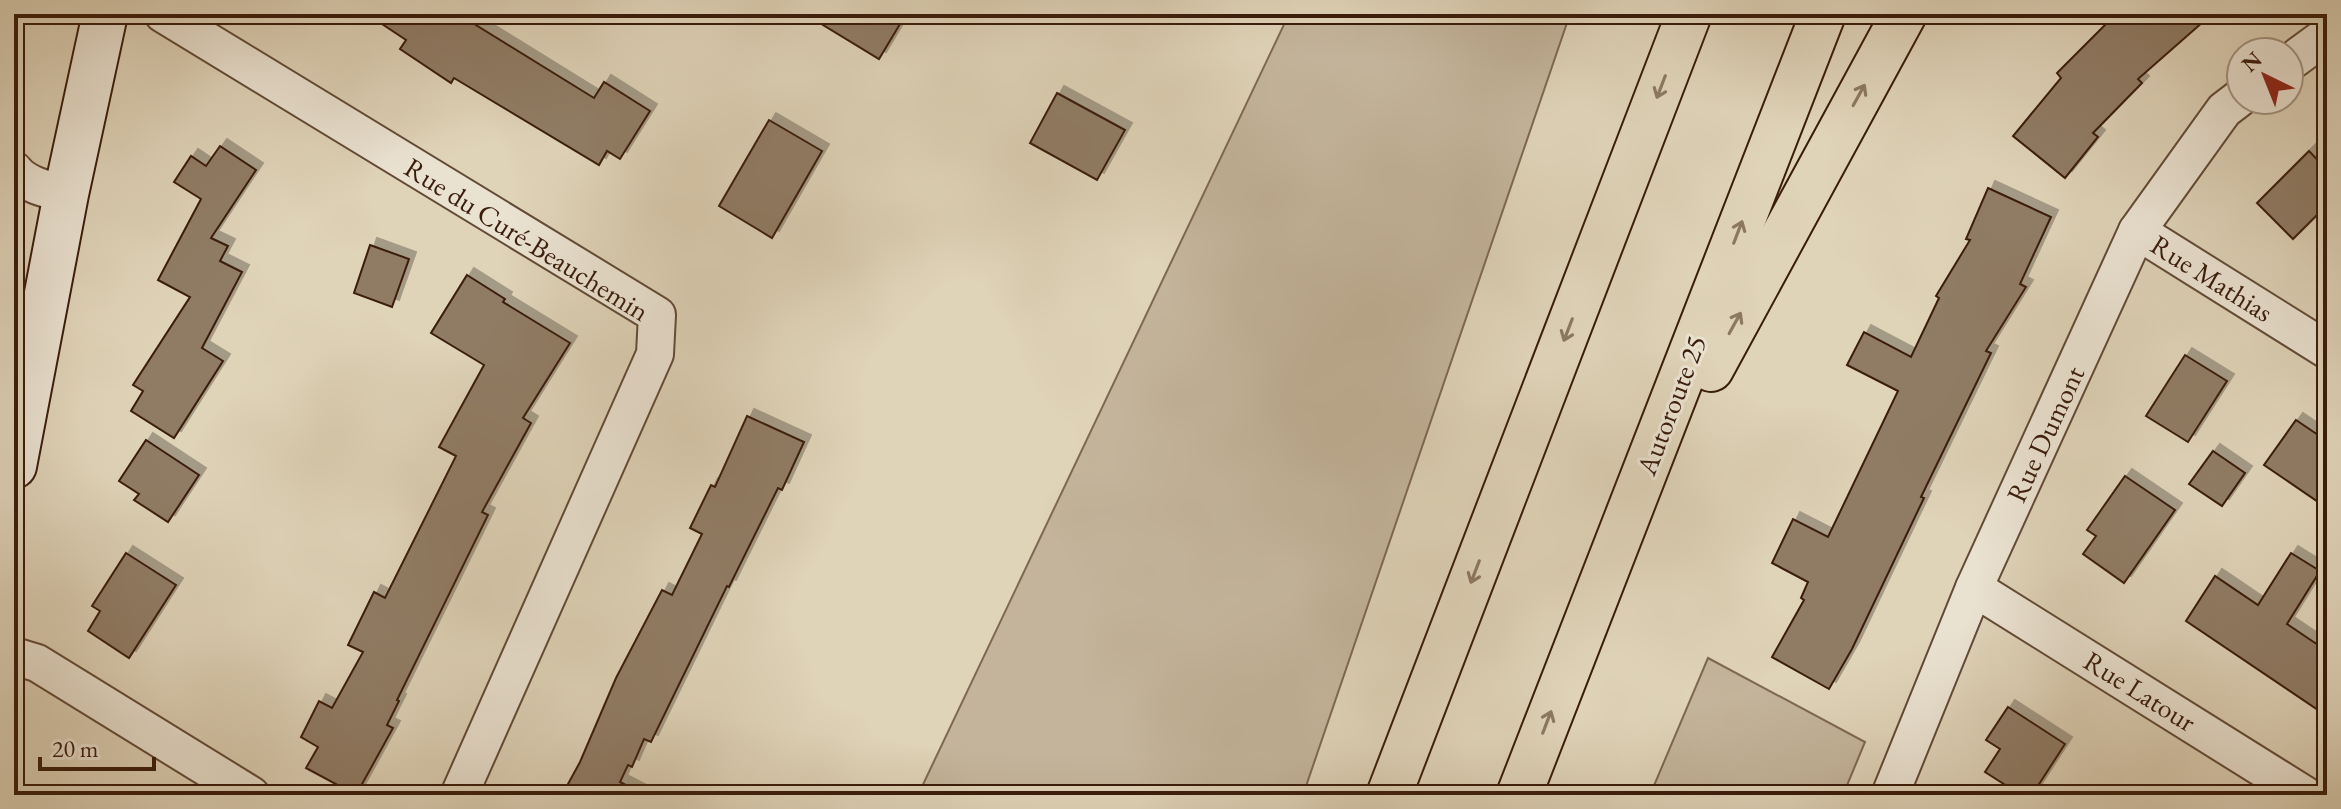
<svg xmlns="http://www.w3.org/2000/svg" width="2341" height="809" viewBox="0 0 2341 809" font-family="'EB Garamond',serif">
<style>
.green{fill:#c3b49b;stroke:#7e6853;stroke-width:2}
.building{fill:#907b65;stroke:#3a1c0b;stroke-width:2;filter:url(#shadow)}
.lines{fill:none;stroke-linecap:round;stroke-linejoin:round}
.street-casing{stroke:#634a36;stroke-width:40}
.secondary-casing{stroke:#3a1c0b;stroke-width:48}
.highway-casing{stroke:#3a1c0b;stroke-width:48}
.street{stroke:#eae2d1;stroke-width:36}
.secondary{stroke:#eae2d1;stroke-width:44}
.highway{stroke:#dfd3b8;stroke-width:44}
.oneway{stroke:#8c7862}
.labels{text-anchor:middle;stroke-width:6;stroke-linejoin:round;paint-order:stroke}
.street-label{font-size:28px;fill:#3a1c0b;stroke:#eae2d1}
</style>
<defs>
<filter id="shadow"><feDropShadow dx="7" dy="-7" stdDeviation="0" flood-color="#0004"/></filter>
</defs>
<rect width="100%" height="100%" fill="#dfd3b8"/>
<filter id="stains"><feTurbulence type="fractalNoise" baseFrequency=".0025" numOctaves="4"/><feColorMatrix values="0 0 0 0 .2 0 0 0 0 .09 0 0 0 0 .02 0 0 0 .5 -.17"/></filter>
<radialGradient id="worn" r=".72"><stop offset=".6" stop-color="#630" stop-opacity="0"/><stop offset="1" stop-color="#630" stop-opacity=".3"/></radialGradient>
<g class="green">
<path d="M1289 14H1570L1303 795H918Z"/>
<path d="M1708 658 1865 742 1843 795H1650Z"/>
</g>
<g class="building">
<path d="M367 14H458L594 98 604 82 650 111 620 159 607 151 599 165 454 78 451 83 400 49 406 40Z"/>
<path d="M805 14H906L879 59Z"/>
<path d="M2116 14H2212L2138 79 2142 83 2093 133 2098 137 2065 178 2013 136 2061 78 2057 73Z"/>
<path d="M1057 93 1125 130 1097 180 1030 143Z"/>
<path d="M769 120 822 151 772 238 719 206Z"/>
<path d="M220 146 256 170 211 238 228 246 220 261 242 272 202 348 223 361 174 438 131 411 143 391 133 385 190 297 158 280 201 199 174 182 191 156 206 166Z"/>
<path d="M2309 151 2327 170V205L2293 239 2257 203Z"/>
<path d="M1988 188 2051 217 2020 284 2026 287 1986 351 1991 353 1921 497 1924 498 1852 649 1829 689 1772 657 1804 600 1801 598 1808 582 1772 563 1793 519 1828 537 1898 391 1847 365 1864 332 1911 357 1939 298 1936 296 1970 240 1966 239Z"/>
<path d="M370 245 409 259 392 307 354 293Z"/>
<path d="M467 275 505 299 503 302 570 343 523 418 531 423 482 512 488 515 397 700 399 701 387 725 393 728 356 795 306 768 318 747 301 737 319 701 332 708 363 652 348 645 374 592 385 598 456 456 439 447 484 365 431 333Z"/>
<path d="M2185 355 2227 381 2188 442 2146 416Z"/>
<path d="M747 416 804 442 782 490 778 488 729 587 727 586 651 742 644 739 632 767 628 765 620 782 645 795H562L580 762 616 678 662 590 672 595 702 534 690 528 711 485 715 487Z"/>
<path d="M2296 420 2327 441V508L2264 465Z"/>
<path d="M146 440 199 475 168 522 134 500 139 494 119 481Z"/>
<path d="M2213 451 2245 473 2222 506 2189 484Z"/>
<path d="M2125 476 2175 510 2124 583 2083 554 2096 536 2087 530Z"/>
<path d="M126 553 176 585 129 658 88 631 100 611 92 606Z"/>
<path d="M2291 553 2320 571 2287 624 2327 651V716L2186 621 2215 576 2258 605Z"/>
<path d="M2008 707 2065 744 2032 795H2021L1985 772 2000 749 1986 740Z"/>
</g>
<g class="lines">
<g class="street-casing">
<g id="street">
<path d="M163 14 657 315 655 354 459 795"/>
<path d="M2289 63 2327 35"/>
<path d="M14 170C25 185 49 190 66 194"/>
<path d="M2137 231 2327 350"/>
<path d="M1974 588 2305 795"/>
<path d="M14 656 37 663 251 795"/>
<path d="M1890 795 1974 588 2137 231 2224 110 2241 97"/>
</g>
</g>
<g class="secondary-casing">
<path id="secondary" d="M14 466 66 194 105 14"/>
</g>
<g class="highway-casing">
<g id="highway">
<path d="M1711 369 1904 14"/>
<path d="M1389 795 1689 14"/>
<path d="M1519 795 1823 14"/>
</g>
</g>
<use href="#street" class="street"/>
<use href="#secondary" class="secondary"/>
<use href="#highway" class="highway"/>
</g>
<defs><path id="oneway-shaft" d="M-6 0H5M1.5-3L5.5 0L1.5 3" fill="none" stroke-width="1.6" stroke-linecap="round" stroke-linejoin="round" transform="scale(2)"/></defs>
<g class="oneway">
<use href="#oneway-shaft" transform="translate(1661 87) rotate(111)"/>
<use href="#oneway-shaft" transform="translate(1859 95) rotate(-61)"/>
<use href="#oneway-shaft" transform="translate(1738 232) rotate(-69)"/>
<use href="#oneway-shaft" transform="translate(1735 323) rotate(-61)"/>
<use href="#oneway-shaft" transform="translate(1568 330) rotate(111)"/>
<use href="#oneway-shaft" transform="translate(1475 572) rotate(111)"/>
<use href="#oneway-shaft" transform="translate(1547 722) rotate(-69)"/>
</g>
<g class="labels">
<g class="street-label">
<text transform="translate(527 239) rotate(32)" y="10">Rue du Curé-Beauchemin</text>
<text transform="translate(2212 278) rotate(32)" y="10">Rue Mathias</text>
<text transform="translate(1671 405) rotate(-69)" y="10">Autoroute 25</text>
<text transform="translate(2045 434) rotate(-65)" y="10">Rue Dumont</text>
<text transform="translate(2140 691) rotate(32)" y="10">Rue Latour</text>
</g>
</g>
<rect width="2341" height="809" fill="none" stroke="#dfd3b8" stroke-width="48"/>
<rect x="16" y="16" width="2309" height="777" fill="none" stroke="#3a1c0b" stroke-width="4"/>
<rect x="24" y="24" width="2293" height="761" fill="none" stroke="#3a1c0b" stroke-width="2"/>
<g transform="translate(2265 76) rotate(317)"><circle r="38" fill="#eae2d1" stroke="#a49382" stroke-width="2"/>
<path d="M0-6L14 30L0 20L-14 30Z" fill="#8f2418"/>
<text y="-12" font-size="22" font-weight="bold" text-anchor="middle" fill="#3a1c0b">N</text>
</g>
<path d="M40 757v12h114v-12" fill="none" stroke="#3a1c0b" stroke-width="4"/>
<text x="52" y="757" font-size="24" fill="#3a1c0b" stroke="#eae2d1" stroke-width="6" paint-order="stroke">20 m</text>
<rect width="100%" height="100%" filter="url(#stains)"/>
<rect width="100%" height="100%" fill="url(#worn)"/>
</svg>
